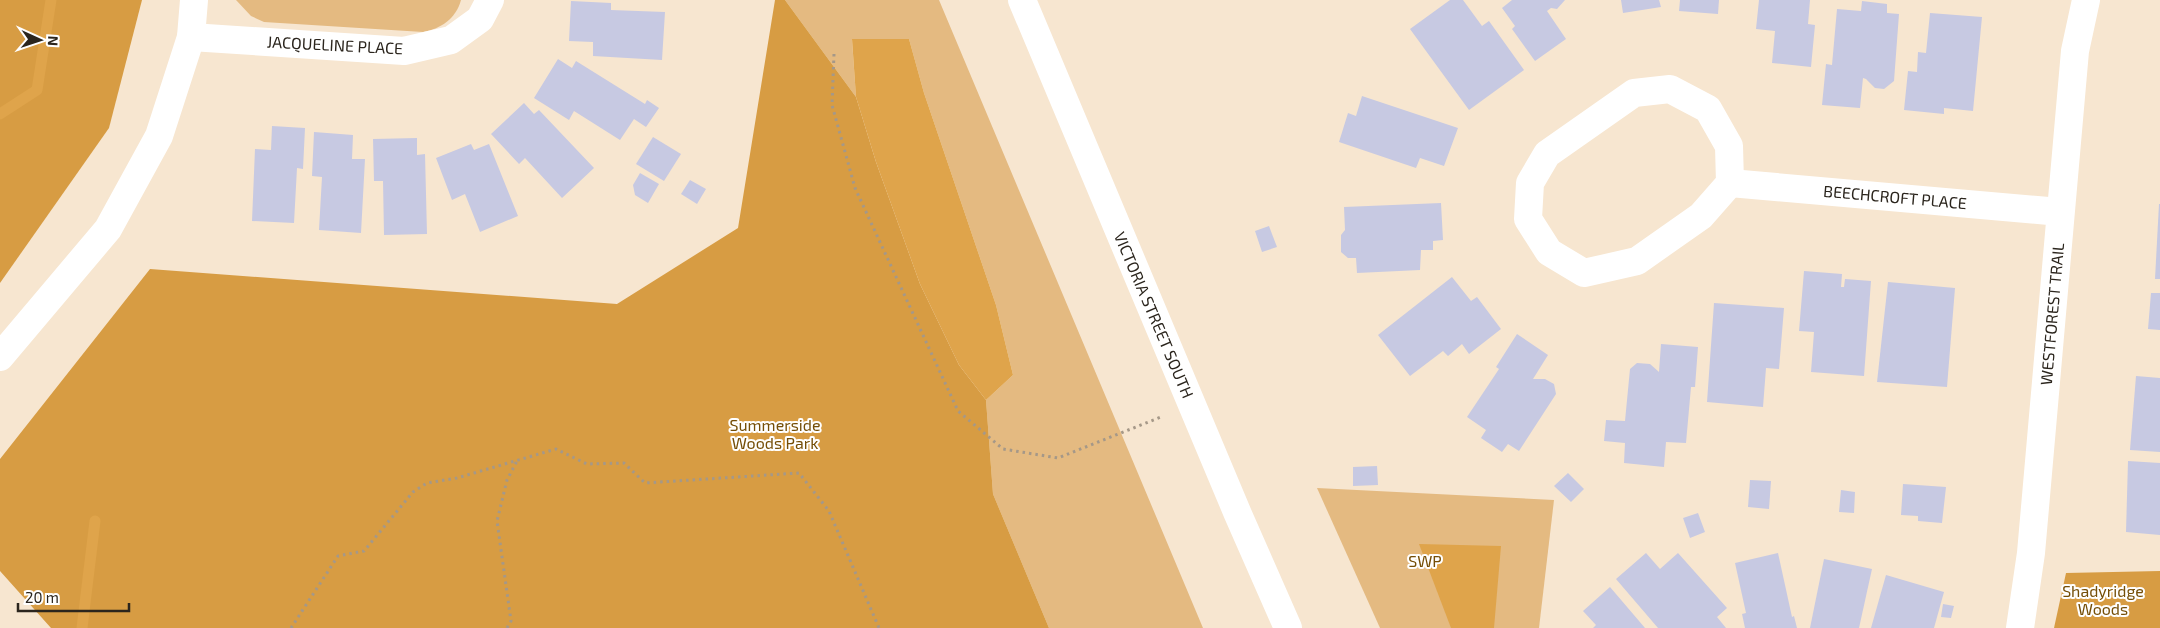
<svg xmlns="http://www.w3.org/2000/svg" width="2160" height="628" viewBox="0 0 2160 628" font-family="'Exo 2',sans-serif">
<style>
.green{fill:#e4ba81}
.forest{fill:#d79c43}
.water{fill:#dfa44b}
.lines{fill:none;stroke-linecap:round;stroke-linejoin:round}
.stream{stroke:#dfa44b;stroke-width:11}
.building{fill:#c7c9e2}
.path{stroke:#a59888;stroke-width:3;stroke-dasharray:2.5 4;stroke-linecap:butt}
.street{stroke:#fff;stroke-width:28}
.secondary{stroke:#fff;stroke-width:28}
.labels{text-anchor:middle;stroke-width:4;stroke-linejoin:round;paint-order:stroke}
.street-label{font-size:16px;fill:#2b251d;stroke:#fff}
.park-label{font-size:16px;fill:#754e07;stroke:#fff}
</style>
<rect width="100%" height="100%" fill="#f7e6d0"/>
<g class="green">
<path d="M236 0H461C456 19 440 29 423 32L264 22 251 16Z"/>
<path d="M785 0H939L1203 628H1049L993 494 986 400 1013 375 996 305 924 93 909 39 852 40 856 97Z"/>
<path d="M1317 488 1554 500 1539 628H1380Z"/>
</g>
<g class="forest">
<path d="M0 0H142L109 128 0 283Z"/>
<path d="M775 0H785L856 97 876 162 920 284 959 365 986 400 993 494 1049 628H51L0 571V459L150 269 617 304 738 228Z"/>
<path d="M2160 571V628H2054L2066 573Z"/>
</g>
<g class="water">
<path d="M852 39H909L924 93 996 305 1013 375 986 400 959 365 920 284 876 162 856 97Z"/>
<path d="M1419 544 1501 546 1494 628H1451Z"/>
</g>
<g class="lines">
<g class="stream">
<path d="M0 114 37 90 51 0"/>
<path d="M82 628 95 521"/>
</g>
</g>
<g class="building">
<path d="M1450 0H1463L1482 26 1489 21 1524 70 1469 110 1410 29Z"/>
<path d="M1512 0H1565L1557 9 1551 8 1547 11 1566 39 1535 61 1512 29 1515 26 1502 8Z"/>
<path d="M1621 0H1659L1661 7 1623 13Z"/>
<path d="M1680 0H1719L1718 14 1679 11Z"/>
<path d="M1759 0H1810L1808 24 1815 25 1811 67 1772 63 1775 31 1756 29Z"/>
<path d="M571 1 611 3V10L665 12 662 60 593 56V42L569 41Z"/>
<path d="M1862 1 1887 4V13L1899 14 1894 81 1884 89 1875 88 1866 79 1863 78 1860 108 1822 105 1826 64 1832 65 1837 9 1861 11Z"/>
<path d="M1930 13 1982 17 1973 111 1944 108V114L1904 110 1908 71 1917 72 1918 52 1926 53Z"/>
<path d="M558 59 572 68 576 61 645 104 647 100 659 108 646 127 634 119 620 140 574 111 569 120 534 98Z"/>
<path d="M1362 96 1458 128 1444 166 1420 158 1416 168 1339 142 1348 113 1356 116Z"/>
<path d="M524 103 534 114 539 110 594 168 562 198 525 158 519 164 491 134Z"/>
<path d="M272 126 305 128 303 169 297 168 294 223 252 221 255 149 271 150Z"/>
<path d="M314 132 353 135 352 159H365L361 233 319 230 322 177 312 176Z"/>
<path d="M653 137 681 154 664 181 636 164Z"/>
<path d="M417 138V155L425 154 427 234 384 235 383 181H374L373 139Z"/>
<path d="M471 144 474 150 489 144 518 216 480 232 465 194 452 200 436 158Z"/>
<path d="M640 173 659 184 648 203 635 195 633 185Z"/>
<path d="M690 180 706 189 697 204 681 194Z"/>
<path d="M1441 203 1443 240 1433 241V250H1421L1420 270 1357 273 1356 258H1348L1341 252V235L1345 230 1344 207Z"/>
<path d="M2159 204H2160V279H2155Z"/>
<path d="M1269 226 1277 247 1262 252 1255 231Z"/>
<path d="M1804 271 1842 274 1841 287H1844L1845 279 1871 281 1864 376 1811 372 1814 332 1799 331Z"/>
<path d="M1452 277 1471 301 1477 297 1501 329 1469 354 1462 344 1448 356 1443 351 1410 376 1378 335Z"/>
<path d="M1888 282 1955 288 1947 387 1877 382Z"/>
<path d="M2151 293H2160V330L2148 329Z"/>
<path d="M1714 303 1784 308 1779 369 1766 368 1763 407 1707 402Z"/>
<path d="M1517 334 1548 355 1533 379H1545L1554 384 1556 394 1519 451 1508 444 1502 452 1481 438 1486 430 1467 417 1499 369 1496 367Z"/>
<path d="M1661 344 1698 347 1695 387H1691L1686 443 1666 442 1664 467 1624 463 1625 443 1604 441 1606 420 1625 421 1630 369 1637 363 1650 364 1659 372Z"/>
<path d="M2136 376 2160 378V452L2130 450Z"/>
<path d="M2128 461 2160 463V535L2126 532Z"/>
<path d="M1377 466 1378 485 1353 486V467Z"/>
<path d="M1568 473 1584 489 1571 502 1554 486Z"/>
<path d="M1750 480 1771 481 1769 509 1748 507Z"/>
<path d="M1903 484 1946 487 1942 523 1918 521V516L1901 515Z"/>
<path d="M1841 490 1855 492 1854 513 1839 512Z"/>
<path d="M1698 513 1705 532 1690 538 1683 518Z"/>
<path d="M1646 553 1660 569 1678 553 1727 608 1717 617 1726 628H1658L1616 579Z"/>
<path d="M1778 553 1792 617 1794 616 1797 628H1745L1742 614 1746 613 1735 563Z"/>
<path d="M1824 559 1872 569 1859 628H1810Z"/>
<path d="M1886 575 1944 592 1934 628H1871Z"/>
<path d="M1610 587 1645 628H1593L1596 625 1583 611Z"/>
<path d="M1943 604 1954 606 1951 618 1941 617Z"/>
</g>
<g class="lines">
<g class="path">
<path d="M834 54 832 105 855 188 958 411 1003 449 1058 458 1161 417"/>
<path d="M291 628 338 556 364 551 413 492 427 483 457 478 556 449 587 464 624 463 645 483 799 473 829 511 879 628"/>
<path d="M507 628 511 621 497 521 507 480 517 461"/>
</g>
<g class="street">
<path d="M191 37 404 51 451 40 480 19 490 0"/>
<path d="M1670 89 1708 109 1729 146 1730 183 1701 216 1637 261 1584 273 1549 252 1528 219 1530 183 1547 154 1634 93Z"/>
<path d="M1730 183 2060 212"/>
<path d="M0 357 108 229 159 136 191 37 194 0"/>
</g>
<g class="secondary">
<path d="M1022 0 1237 512 1288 628"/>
<path d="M2020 628 2031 553 2075 51 2086 0"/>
</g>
</g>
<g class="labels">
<g class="street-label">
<text transform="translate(335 45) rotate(3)" y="6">JACQUELINE PLACE</text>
<text transform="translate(1895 197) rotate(5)" y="6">BEECHCROFT PLACE</text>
<text transform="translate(2052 314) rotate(-85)" y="6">WESTFOREST TRAIL</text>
<text transform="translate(1154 315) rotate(67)" y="6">VICTORIA STREET SOUTH</text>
</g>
<g class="park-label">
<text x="775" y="431">Summerside<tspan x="775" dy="18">Woods Park</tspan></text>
<text x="1425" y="567">SWP</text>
<text x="2103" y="597">Shadyridge<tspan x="2103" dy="18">Woods</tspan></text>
</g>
</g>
<g transform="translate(40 40) rotate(93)" stroke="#ffffff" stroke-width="4" paint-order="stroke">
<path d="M0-4L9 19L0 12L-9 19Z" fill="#2b251d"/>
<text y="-8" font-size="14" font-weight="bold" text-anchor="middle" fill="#2b251d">N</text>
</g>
<path d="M18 603v8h111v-8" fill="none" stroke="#2b251d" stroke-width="2.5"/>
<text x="25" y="603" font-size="15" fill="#2b251d" stroke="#ffffff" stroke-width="4" paint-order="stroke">20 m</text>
</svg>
